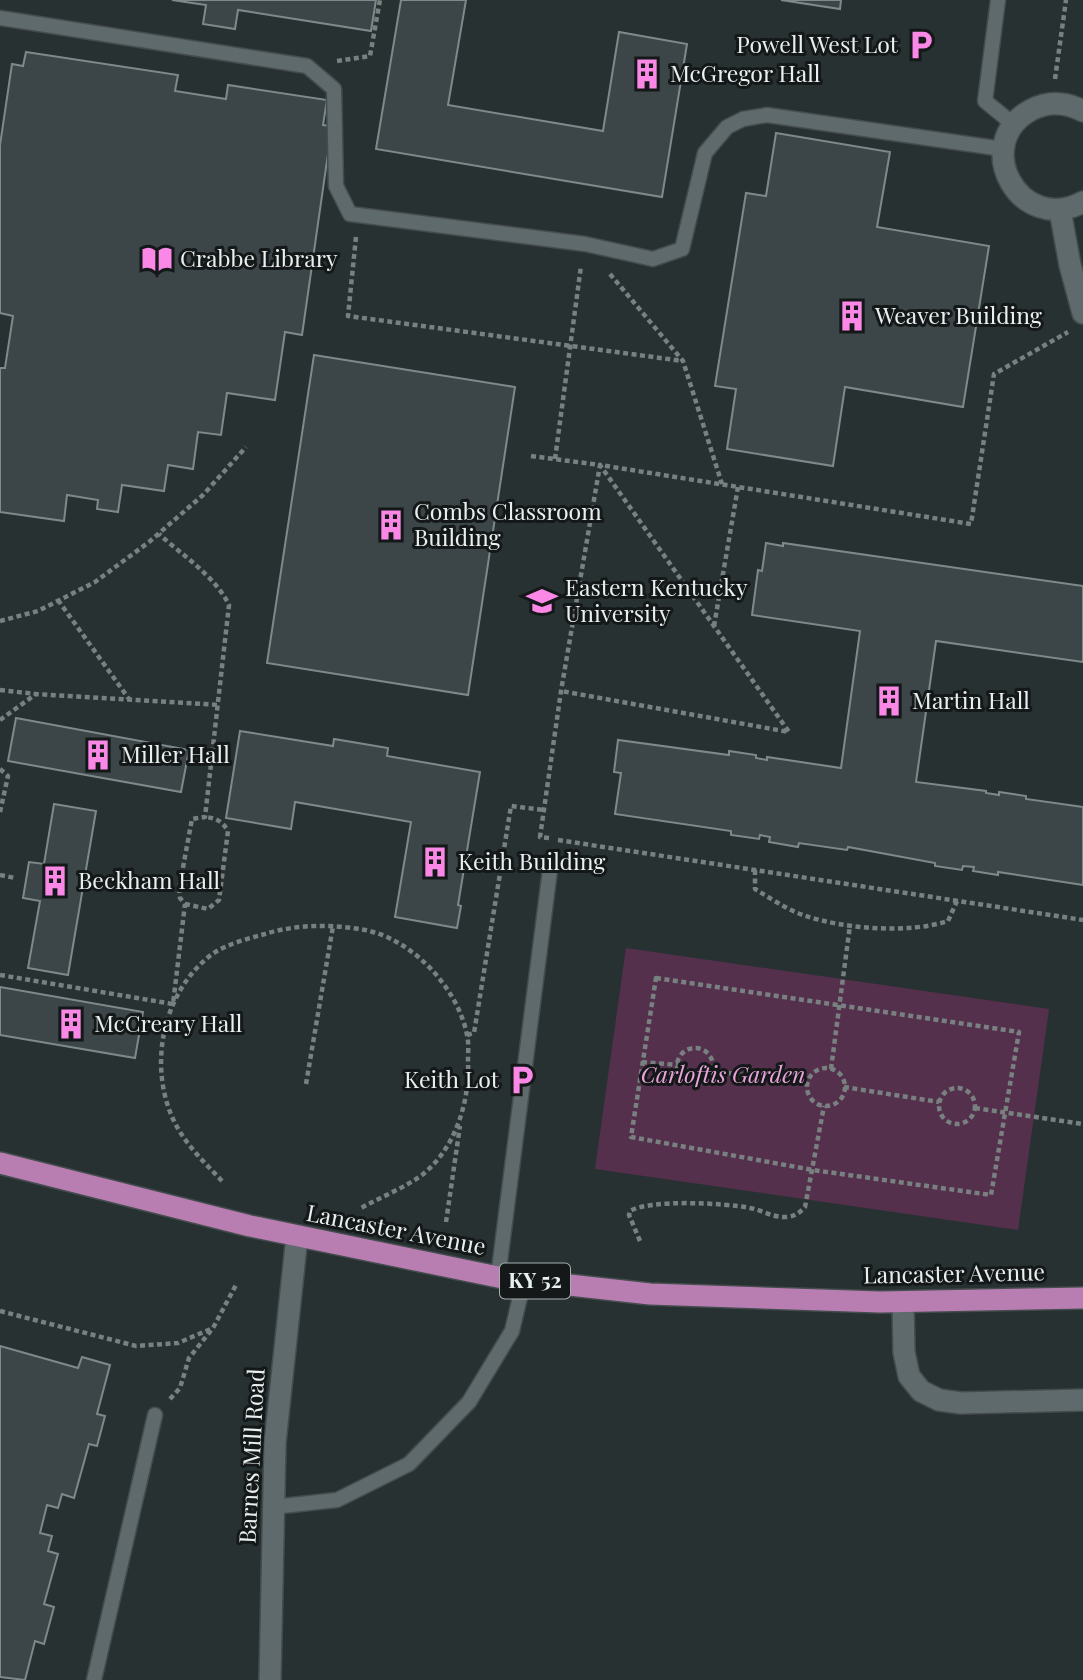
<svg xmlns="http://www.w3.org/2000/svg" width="1083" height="1680" viewBox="0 0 1083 1680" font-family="'Playfair Display',serif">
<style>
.green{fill:#54304d}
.building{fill:#3c4648;stroke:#7e898b;stroke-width:2}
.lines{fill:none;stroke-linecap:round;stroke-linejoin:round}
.lane-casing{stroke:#444c4d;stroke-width:17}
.street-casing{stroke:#444c4d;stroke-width:24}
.primary-casing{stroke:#444c4d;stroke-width:24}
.path{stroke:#788080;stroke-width:4.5;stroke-dasharray:5 3.5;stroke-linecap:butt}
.lane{stroke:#5f6a6c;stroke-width:14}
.street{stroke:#5f6a6c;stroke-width:21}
.primary{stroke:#b87db1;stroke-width:21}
.labels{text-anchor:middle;stroke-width:6;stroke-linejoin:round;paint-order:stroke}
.shield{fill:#141819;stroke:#a8aeaf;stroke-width:2}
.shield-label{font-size:21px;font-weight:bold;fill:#e8efef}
.poi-label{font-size:23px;fill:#e8efef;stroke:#141819;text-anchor:start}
.park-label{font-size:23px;font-style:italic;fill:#eaa4db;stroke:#141819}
.street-label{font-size:23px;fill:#e8efef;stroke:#141819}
</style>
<rect width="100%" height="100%" fill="#283132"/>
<path class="green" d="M626 948 1049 1009 1018 1230 595 1169Z"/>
<g class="building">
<path d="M172 0H376L371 31 238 10 235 29 203 24 206 5Z"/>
<path d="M401 0H466L448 105 603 131 619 32 687 44 662 197 376 149Z"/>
<path d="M781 0H841L840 9Z"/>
<path d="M26 52 178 75 175 91 226 99 228 85 327 100 323 125 332 126 302 335 285 332 275 400 227 393 221 435 198 432 193 469 168 465 164 491 122 485 118 512 97 509 98 500 67 495 64 521 0 512V368H5L13 316 0 313V145L12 64 23 66Z"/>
<path d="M776 133 890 152 877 227 989 246 963 407 845 387 833 466 727 449 736 389 715 386 746 193 766 196Z"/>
<path d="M314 355 515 387 468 695 267 663Z"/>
<path d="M766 543 783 546V543L1083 586V662L936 641 916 782 986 791V793L999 795V792L1026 796V799L1083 807V885L998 872V875L973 871 974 867 963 866 962 870 935 866V863L848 847 847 850 799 843 798 847 769 842 770 837 760 835 759 839 731 835V831L615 814 621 773 614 772 618 740 729 755V751L756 755V758L767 760V757L841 768 860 631 752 615 758 570 762 571Z"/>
<path d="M16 718 189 750 181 792 8 761Z"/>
<path d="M240 731 333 746 334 739 388 748 387 756 480 772 458 905 461 906 457 928 395 917 411 822 295 802 291 829 226 818Z"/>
<path d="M54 804 96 811 68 975 28 968 40 901 23 898 29 862 44 864Z"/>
<path d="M0 987 143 1012 135 1058 0 1035Z"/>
<path d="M0 1346 78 1368 82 1357 110 1365 97 1414 105 1416 97 1446 89 1444 74 1498 62 1494 58 1508 47 1505 40 1533 52 1536 48 1551 58 1554 44 1604 54 1607 44 1644 35 1641 25 1680 0 1677Z"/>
</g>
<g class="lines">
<g class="lane-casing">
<g id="lane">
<path d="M998 0 985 101 1013 124"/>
<path d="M0 18 307 66 334 89 336 186 350 214 585 244 653 259 682 249 705 153 727 127 743 119 767 115 1003 149"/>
<path d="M498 1277 551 862"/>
<path d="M273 1507 337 1500 409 1464 469 1402 512 1331 524 1280"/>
<path d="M94 1680 155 1415"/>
</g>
</g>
<g class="street-casing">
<g id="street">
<path d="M1083 111C1066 102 1048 101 1031 110 970 143 1019 236 1083 202"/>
<path d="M1060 210 1070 265 1083 313"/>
<path d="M903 1302 904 1352 909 1376 921 1391 939 1400 961 1403 1083 1400"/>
<path d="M270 1680 275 1443 297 1236"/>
</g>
</g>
<g class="primary-casing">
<path id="primary" d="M0 1163 250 1226 498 1277 650 1294 880 1302 1083 1298"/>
</g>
<g class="path">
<path d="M337 61 370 56 380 0"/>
<path d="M1055 79 1066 0"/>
<path d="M356 237 348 316 683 361"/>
<path d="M610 274 683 361 722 484"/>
<path d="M531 456 600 465 789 732 561 691"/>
<path d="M555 459 581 266"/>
<path d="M58 600 129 699"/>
<path d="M0 621 38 611 95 582 149 542 203 495 246 447"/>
<path d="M714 626 738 487"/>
<path d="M0 690 36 694 219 705"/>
<path d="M0 720 36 694"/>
<path d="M0 769 8 776 0 812"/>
<path d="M549 838 540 837 561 691 600 465 971 524 994 374 1068 332"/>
<path d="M558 840 1083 920"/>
<path d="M755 870V889C770 898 786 909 803 915 843 929 908 934 948 921L957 901"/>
<path d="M0 875 15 878"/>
<path d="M185 904 208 909 219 900 228 831C222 821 216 818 205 817"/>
<path d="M0 975 173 1004 185 904 180 898 179 889 192 819 205 817 229 605C215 576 182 555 159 534"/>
<path d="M656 978 1019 1032 991 1195 813 1170 631 1137Z"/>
<path d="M467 1035 474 1033 511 806 544 810"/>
<circle cx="695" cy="1066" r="18"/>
<path d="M642 1062 678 1065"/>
<circle cx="826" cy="1087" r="19"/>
<path d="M831 1069 850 925"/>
<path d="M712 1071 807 1083"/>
<path d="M306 1084 333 926"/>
<path d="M844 1087 939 1102"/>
<circle cx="957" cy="1106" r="18"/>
<path d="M975 1108 1083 1124"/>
<path d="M222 1181C204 1162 184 1143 173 1119 148 1064 163 992 211 955 226 944 247 939 265 934 297 924 332 924 365 930 412 939 458 988 467 1035 469 1043 468 1053 468 1061 470 1102 455 1149 422 1175 404 1188 381 1197 361 1208"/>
<path d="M446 1222 460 1126"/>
<path d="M640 1241 629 1215 630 1211C651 1199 725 1203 750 1208 762 1210 773 1218 787 1217 796 1216 799 1213 805 1207L824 1106"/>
<path d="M0 1311 136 1346 178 1343 213 1328"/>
<path d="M170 1399 180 1388 189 1358 213 1328 237 1283"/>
</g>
<use href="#lane" class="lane"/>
<use href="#street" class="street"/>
<use href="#primary" class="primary"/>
</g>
<defs>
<g id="parking-bare" transform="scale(2.415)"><path d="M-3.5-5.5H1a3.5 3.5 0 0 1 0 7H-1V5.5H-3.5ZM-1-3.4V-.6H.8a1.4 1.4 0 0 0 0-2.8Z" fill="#fb87e6" stroke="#141819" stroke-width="2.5" paint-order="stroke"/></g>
<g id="building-bare" transform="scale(2.415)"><path d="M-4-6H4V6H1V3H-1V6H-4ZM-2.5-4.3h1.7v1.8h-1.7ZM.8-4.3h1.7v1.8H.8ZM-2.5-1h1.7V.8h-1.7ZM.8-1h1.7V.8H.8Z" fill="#fb87e6" stroke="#141819" stroke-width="2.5" paint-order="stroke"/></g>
<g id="library-bare" transform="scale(2.415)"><path d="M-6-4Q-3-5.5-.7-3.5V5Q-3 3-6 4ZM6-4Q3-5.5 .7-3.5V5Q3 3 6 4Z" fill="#fb87e6" stroke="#141819" stroke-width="2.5" paint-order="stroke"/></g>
<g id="university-bare" transform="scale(2.415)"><path d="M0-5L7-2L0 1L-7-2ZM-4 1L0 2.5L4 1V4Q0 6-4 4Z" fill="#fb87e6" stroke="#141819" stroke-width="2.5" paint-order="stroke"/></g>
</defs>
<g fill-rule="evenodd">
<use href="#parking-bare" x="921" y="45"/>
<use href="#building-bare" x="647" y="74"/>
<use href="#library-bare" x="157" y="259"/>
<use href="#building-bare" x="852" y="316"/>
<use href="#building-bare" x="391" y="525"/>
<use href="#university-bare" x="542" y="601"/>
<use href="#building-bare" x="889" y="701"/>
<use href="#building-bare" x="98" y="755"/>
<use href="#building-bare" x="435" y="862"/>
<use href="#building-bare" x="55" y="881"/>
<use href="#building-bare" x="71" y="1024"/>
<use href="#parking-bare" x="522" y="1080"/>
</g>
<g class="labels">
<rect class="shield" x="500" y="1263.5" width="70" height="35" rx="5"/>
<g class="shield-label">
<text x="535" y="1288">KY 52</text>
</g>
<g class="poi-label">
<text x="898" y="53" text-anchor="end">Powell West Lot</text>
<text x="670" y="82">McGregor Hall</text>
<text x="180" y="267">Crabbe Library</text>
<text x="875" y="324">Weaver Building</text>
<text x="414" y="520">Combs Classroom<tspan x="414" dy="26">Building</tspan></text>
<text x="565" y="596">Eastern Kentucky<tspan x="565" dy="26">University</tspan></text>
<text x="912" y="709">Martin Hall</text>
<text x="121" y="763">Miller Hall</text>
<text x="458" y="870">Keith Building</text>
<text x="78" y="889">Beckham Hall</text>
<text x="94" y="1032">McCreary Hall</text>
<text x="499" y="1088" text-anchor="end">Keith Lot</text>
</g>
<g class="park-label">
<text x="723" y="1083">Carloftis Garden</text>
</g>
<g class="street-label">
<text transform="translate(396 1230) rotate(11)" y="8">Lancaster Avenue</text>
<text transform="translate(954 1274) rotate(-1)" y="8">Lancaster Avenue</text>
<text transform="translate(252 1456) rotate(-87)" y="8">Barnes Mill Road</text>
</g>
</g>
</svg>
